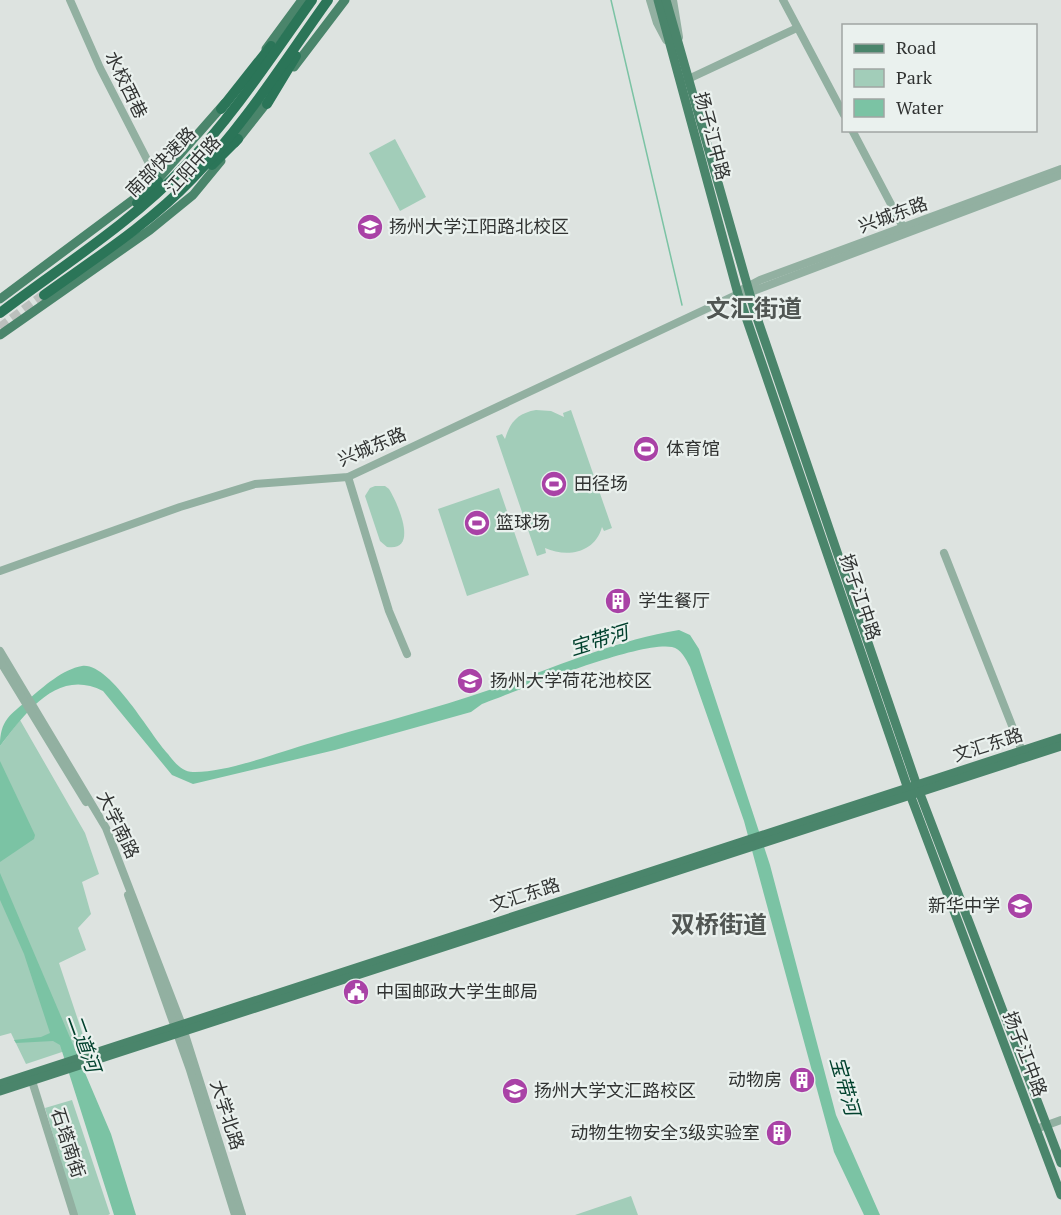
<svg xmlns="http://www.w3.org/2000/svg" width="1061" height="1215" viewBox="0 0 1061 1215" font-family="'PT Serif','Noto Sans SC',serif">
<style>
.green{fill:#a2cdb9}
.water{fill:#7bc3a4}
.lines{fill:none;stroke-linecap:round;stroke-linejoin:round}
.stream{stroke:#7bc3a4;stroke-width:1.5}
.highway-tunnel{stroke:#bbc0bd;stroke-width:10;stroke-dasharray:10 5;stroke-linecap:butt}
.minor{stroke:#92b0a1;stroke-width:8}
.major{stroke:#4a856b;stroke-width:9}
.highway{stroke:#2b7558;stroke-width:10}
.labels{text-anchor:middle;stroke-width:4.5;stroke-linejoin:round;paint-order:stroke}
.street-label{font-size:18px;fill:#313332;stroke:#eaf1ee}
.poi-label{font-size:18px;fill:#313332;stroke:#eaf1ee;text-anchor:start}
.water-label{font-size:20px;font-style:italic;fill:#01412d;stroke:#eaf1ee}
.district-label{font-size:24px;font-weight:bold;fill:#515653;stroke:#eaf1ee}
</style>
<rect width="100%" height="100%" fill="#dde3e0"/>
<g class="green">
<path d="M395 139 426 197 400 211 369 153Z"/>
<path d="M536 410 551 411 564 417 563 413 571 410 612 528 604 531 602 527C595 553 567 558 545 548L546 553 537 556 496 436 502 434 505 439C510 422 518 413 536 410Z"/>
<path d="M375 486H385L389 489C397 502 420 552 387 547L380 541 365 496 370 488Z"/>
<path d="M499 488 529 575 467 596 438 509Z"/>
<path d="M20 720 85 833 99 874 82 882 91 914 78 928 86 950 59 963 86 1044 26 1064 11 1033 0 1036V746Z"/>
<path d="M72 1100 110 1214 108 1215H77L45 1108Z"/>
<path d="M631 1196 638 1215H575Z"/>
</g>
<g class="water">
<path d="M679 630 690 635 699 649 770 865 836 1115 880 1215H864L834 1152 744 821 690 667C686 659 681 649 672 647 638 641 520 690 482 704L471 712 335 750 193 784 172 775 103 691C57 667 25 714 0 746 0 720 10 715 29 699 43 687 63 669 82 666 110 662 150 735 168 754 174 762 182 772 193 772 226 773 279 752 311 743 363 727 416 714 468 697 539 675 606 642 679 630Z"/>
<path d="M0 761 35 835 34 839 0 862Z"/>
<path d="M0 873 111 1134 136 1215H114L60 1045 53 1041 16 1043 14 1040 41 1037 50 1033 24 954 0 900Z"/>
</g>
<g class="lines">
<path class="stream" d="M611 0 682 305"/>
<path class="highway-tunnel" d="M0 328 44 295"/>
<g class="minor">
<path d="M70 0 100 68 158 181"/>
<path d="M650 0 657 23 666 40"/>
<path d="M673 0 679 37"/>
<path d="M783 0 844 115"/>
<path d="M684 81 797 28"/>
<path d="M852 130 903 227"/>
<path d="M743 289 760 280 1061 169"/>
<path d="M348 477 389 611 407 654"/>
<path d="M944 553 1022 751"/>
<path d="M0 571 180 507 255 484 348 477 738 294 748 293 1061 175"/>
<path d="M0 651 106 828 182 1025 242 1215"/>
<path d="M0 661 86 802"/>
<path d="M128 895 190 1070 235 1215"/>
<path d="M32 1081 74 1215"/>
<path d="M1036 1129 1061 1120"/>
</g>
<g class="major">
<path d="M658 0 738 294 908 789 1061 1195"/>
<path d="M666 0 754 309 917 786 1061 1163"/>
<path d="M266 49 302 0"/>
<path d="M294 67 345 0"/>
<path d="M235 143 269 100"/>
<path d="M153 185 225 103"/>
<path d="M0 299 142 193"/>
<path d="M0 335 150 230 193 195 221 161"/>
<path d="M0 1084 1061 738"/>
<path d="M0 1091 1061 746"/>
</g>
<g class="highway">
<path d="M267 104 296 56"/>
<path d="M221 109 271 46"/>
<path d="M212 165 238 139"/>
<path d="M137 203 158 181"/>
<path d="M44 295C94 259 149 224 192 179 244 126 285 60 328 0"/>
<path d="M0 313C62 266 131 223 185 166 233 116 272 56 312 0"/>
</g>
</g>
<defs>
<g id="university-disc" transform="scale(1.35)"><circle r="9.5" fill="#a942a6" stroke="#eaf1ee"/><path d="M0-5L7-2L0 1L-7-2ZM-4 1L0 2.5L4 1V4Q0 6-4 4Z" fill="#fff"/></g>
<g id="stadium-disc" transform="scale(1.35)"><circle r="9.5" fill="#a942a6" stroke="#eaf1ee"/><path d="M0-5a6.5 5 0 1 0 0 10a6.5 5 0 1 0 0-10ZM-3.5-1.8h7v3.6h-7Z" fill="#fff"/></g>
<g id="building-disc" transform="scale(1.35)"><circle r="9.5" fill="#a942a6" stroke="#eaf1ee"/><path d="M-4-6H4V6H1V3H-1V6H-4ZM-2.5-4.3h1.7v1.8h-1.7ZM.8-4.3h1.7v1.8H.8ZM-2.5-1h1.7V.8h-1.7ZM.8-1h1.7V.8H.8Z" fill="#fff"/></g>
<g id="school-disc" transform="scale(1.35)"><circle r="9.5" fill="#a942a6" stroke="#eaf1ee"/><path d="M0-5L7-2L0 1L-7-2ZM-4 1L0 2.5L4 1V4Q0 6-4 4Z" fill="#fff"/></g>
<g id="civic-disc" transform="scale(1.35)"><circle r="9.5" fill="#a942a6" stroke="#eaf1ee"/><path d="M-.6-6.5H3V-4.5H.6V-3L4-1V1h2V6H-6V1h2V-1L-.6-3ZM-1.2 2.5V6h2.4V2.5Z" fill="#fff"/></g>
</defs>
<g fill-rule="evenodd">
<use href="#university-disc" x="370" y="227"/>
<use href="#stadium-disc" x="646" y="449"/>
<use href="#stadium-disc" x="554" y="484"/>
<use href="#stadium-disc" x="477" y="523"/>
<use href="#building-disc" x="618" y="601"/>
<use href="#university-disc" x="470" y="681"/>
<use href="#school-disc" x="1020" y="906"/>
<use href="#civic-disc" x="356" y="992"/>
<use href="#building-disc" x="802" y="1080"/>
<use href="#university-disc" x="515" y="1091"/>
<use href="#building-disc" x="779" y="1133"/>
</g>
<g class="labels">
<g class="street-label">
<text transform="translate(126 85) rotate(64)" y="6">水校西巷</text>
<text transform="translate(712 136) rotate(75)" y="6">扬子江中路</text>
<text transform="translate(161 162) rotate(-45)" y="6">南部快速路</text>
<text transform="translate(193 165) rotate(-48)" y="6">江阳中路</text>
<text transform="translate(893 215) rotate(-20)" y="6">兴城东路</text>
<text transform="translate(372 447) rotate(-23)" y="6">兴城东路</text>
<text transform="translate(860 597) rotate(71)" y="6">扬子江中路</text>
<text transform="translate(988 745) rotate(-18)" y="6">文汇东路</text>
<text transform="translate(118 825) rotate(64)" y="6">大学南路</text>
<text transform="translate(525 895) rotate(-18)" y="6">文汇东路</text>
<text transform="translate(1025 1054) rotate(69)" y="6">扬子江中路</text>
<text transform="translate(227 1115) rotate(72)" y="6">大学北路</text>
<text transform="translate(68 1143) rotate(72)" y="6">石塔南街</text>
</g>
<g class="poi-label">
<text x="389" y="233">扬州大学江阳路北校区</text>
<text x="666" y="455">体育馆</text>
<text x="574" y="490">田径场</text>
<text x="496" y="529">篮球场</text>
<text x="638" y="607">学生餐厅</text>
<text x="490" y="687">扬州大学荷花池校区</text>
<text x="1000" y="912" text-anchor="end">新华中学</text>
<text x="376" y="998">中国邮政大学生邮局</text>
<text x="782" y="1086" text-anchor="end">动物房</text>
<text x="534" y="1097">扬州大学文汇路校区</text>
<text x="760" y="1139" text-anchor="end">动物生物安全3级实验室</text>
</g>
<g class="water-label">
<text transform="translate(599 640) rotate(-17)" y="7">宝带河</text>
<text transform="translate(84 1043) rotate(70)" y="7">二道河</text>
<text transform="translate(845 1086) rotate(74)" y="7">宝带河</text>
</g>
<g class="district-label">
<text x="754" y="317">文汇街道</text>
<text x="719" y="933">双桥街道</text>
</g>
</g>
<rect x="842" y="24" width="195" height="108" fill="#eaf1ee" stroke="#a0a5a3" stroke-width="1.5"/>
<rect x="854" y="44" width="30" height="9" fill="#4a856b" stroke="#a0a5a3" stroke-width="1.5"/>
<text x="896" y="54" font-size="18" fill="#313332">Road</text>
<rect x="854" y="69" width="30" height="18" fill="#a2cdb9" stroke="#a0a5a3" stroke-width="1.5"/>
<text x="896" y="84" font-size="18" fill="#313332">Park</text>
<rect x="854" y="99" width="30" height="18" fill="#7bc3a4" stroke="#a0a5a3" stroke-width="1.5"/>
<text x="896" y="114" font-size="18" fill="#313332">Water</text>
</svg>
